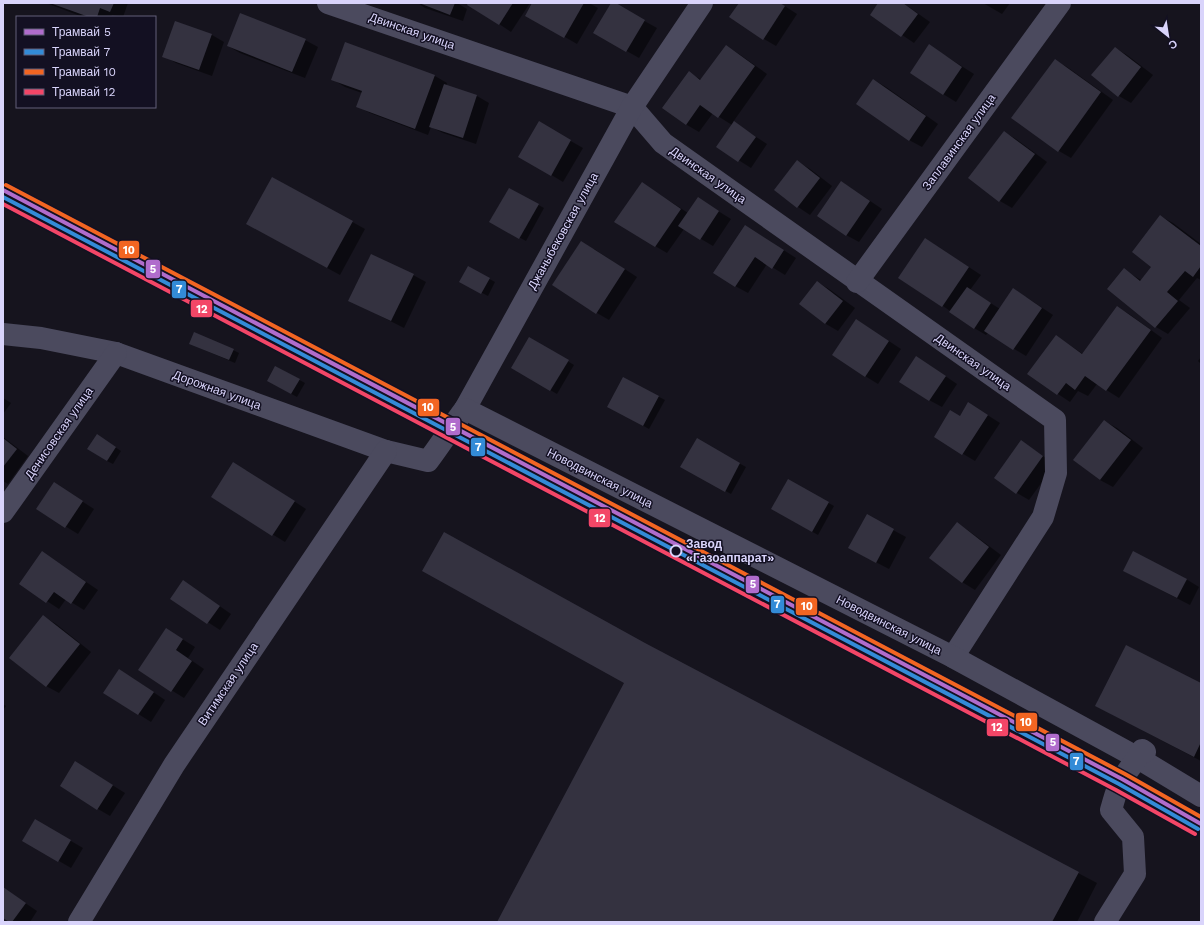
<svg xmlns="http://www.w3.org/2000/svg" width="1204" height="925" viewBox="0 0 1204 925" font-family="'Work Sans',sans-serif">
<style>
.shadow{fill:#0007}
.building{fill:#343240}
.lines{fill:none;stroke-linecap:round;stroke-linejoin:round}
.street{stroke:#4b4a5e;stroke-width:22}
.tram-1-casing{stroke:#131022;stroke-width:7}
.tram-2-casing{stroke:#131022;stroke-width:7}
.tram-3-casing{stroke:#131022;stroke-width:7}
.tram-4-casing{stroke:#131022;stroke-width:7}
.tram-1{stroke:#b06ccc;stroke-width:4}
.tram-2{stroke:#338bd7;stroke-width:4}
.tram-3{stroke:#f26522;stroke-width:4}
.tram-4{stroke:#f34667;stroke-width:4}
.stop-dot{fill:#131022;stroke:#d9d4fb;stroke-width:2}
.labels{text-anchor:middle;stroke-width:3;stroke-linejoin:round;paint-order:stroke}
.street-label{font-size:12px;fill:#d9d4fb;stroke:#131022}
.stop-label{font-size:12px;font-weight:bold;fill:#d9d4fb;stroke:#131022;text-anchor:start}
.line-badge{stroke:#131022;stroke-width:1.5}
.badge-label{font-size:11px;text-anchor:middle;font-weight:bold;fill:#fff}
</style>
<rect width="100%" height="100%" fill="#16141e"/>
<g class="shadow">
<path d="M46 3H128L123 17 112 15 111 17H83Z"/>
<path d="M418 3H457L467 9 463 21 425 8Z"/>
<path d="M470 3H530L511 32 499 24Z"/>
<path d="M534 3H589L598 8 577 44 527 15Z"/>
<path d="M612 3 657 28 639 58 595 33Z"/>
<path d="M740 3H780L797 14 776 46 764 39Z"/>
<path d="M880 3H903L930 22 914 43 871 14Z"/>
<path d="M983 3H1010L1002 14Z"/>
<path d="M176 23 212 35 224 42 212 76 176 63 164 56Z"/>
<path d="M305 40 318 47 305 78 240 53 228 46Z"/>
<path d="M345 43 435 76 447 83 446 86 477 96 489 103 476 144 443 133 431 127 428 135 370 113 357 106 362 93 345 87 332 79Z"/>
<path d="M726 46 739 54 767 74 733 122 767 144 751 168 718 147 732 125 713 113 699 132 687 125 664 108 689 73 702 80Z"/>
<path d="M930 46 974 74 956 102 943 94Z"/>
<path d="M1115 48 1127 55 1153 75 1131 103 1119 96Z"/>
<path d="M1055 60 1067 67 1113 100 1071 158 1059 151 1013 118Z"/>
<path d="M874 80 886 87 938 124 922 147 909 140Z"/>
<path d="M539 123 583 148 563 182 520 156Z"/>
<path d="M1004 132 1016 139 1047 162 1012 208 1000 201 969 178Z"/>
<path d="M797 161 810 169 832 186 810 215 798 207 775 190Z"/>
<path d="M273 178 365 229 340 275 260 231Z"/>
<path d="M842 182 882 209 859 242 846 235Z"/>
<path d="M642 183 688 213 710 206 731 219 713 246 684 229 667 253 655 246Z"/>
<path d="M509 189 544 208 526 241 491 222Z"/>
<path d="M1160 216 1173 223 1201 244V280L1197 278 1179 300 1190 308 1168 334 1156 327 1124 270 1141 280 1152 267Z"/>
<path d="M746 226 796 258 785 275 767 264 748 293 735 286Z"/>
<path d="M926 239 981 275 970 290 1000 309 1026 297 1053 315 1026 356 988 333 986 335 974 328 943 306Z"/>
<path d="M594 249 637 277 609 320 597 313Z"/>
<path d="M469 268 495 282 488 296 461 282Z"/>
<path d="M413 275 426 282 404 328 349 300Z"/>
<path d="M817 282 829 289 855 308 838 331 826 324 800 304Z"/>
<path d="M1117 307 1129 314 1162 338 1119 398 1097 384 1088 396 1078 391 1070 402 1058 394 1029 374 1056 336 1083 354Z"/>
<path d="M857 320 901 349 878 384 865 376Z"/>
<path d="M530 338 574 365 557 394 512 368Z"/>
<path d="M190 344 233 350 239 353 235 363Z"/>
<path d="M1201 357V364L1198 361Z"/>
<path d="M929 365 957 384 942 407 929 400Z"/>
<path d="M276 367 305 383 297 397 268 381Z"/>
<path d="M624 379 665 400 649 429 615 410Z"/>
<path d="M3 398 11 403 3 414Z"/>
<path d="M981 411 1000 423 975 461 935 437 960 417Z"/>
<path d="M1104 421 1117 428 1143 448 1113 487 1100 480 1074 460Z"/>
<path d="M3 437 28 456 8 484 3 481Z"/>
<path d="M103 439 121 451 113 464 107 461Z"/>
<path d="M697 440 746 467 731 494 682 467Z"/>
<path d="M1022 442 1055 464 1029 500 1017 493Z"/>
<path d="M246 470 306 509 285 542 212 497Z"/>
<path d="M788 480 834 506 818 535 772 509Z"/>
<path d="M66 491 94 509 78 534 37 509Z"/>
<path d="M867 516 906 537 889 569 862 555Z"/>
<path d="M957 523 969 531 1001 555 975 590 962 582Z"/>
<path d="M42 552 98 590 84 610 66 599 59 609 21 584Z"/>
<path d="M1124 571 1186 579 1199 587 1190 605Z"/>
<path d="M195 589 231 614 220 630 172 599Z"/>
<path d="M43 616 56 624 91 652 59 693 46 686Z"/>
<path d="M166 629 195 647 188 658 204 669 184 698 139 670Z"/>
<path d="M645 644 1097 883 1077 922H498Z"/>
<path d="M131 677 165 700 151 722 105 693Z"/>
<path d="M1201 685V761L1096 706Z"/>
<path d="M3 704 6 706 3 710Z"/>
<path d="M88 770 125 793 110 816 98 809Z"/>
<path d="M35 820 83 848 71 868 23 840Z"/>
<path d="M3 888 37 911 30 922H11L3 917Z"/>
</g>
<g class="building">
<path d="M50 3H114L110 12 100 8 97 17H89Z"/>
<path d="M419 3H455L450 15Z"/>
<path d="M468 3H513L499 25 467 5Z"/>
<path d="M532 3H584L564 38 525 16Z"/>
<path d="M611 3H616L645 20 626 52 593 33Z"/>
<path d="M739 3H780L785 6 763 40 729 17Z"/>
<path d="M878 3H903L918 14 901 37 870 15Z"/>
<path d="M240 13 306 39 292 72 227 46Z"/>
<path d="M175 21 212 34 199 70 162 57Z"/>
<path d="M345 42 435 75 415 129 356 107 362 91 331 80Z"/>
<path d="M929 44 962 67 943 95 910 73Z"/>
<path d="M726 45 755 66 718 118 700 105 686 125 662 108 689 71 700 80Z"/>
<path d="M1115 47 1141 67 1118 97 1091 75Z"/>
<path d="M1055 59 1101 92 1058 152 1011 118Z"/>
<path d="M873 79 926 116 909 141 856 104Z"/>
<path d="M444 84 477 95 463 138 429 127Z"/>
<path d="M539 121 571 140 551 176 518 157Z"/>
<path d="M734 121 756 137 738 162 716 147Z"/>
<path d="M1004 131 1035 154 999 202 968 178Z"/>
<path d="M797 160 820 178 797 208 774 190Z"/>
<path d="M272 177 353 221 327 268 246 224Z"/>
<path d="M841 181 870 201 846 236 817 216Z"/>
<path d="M642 182 681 209 655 247 614 222Z"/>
<path d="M509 188 539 204 519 239 489 222Z"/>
<path d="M698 197 719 211 700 240 678 226Z"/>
<path d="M1160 215 1201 246V266L1193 277 1185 271 1167 292 1178 301 1155 328 1107 289 1124 268 1140 281 1151 267 1132 252Z"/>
<path d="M745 225 784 250 772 269 755 257 735 287 713 273Z"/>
<path d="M925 238 969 267 942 307 898 278Z"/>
<path d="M581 241 625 269 596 314 552 285Z"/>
<path d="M371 254 414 274 391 321 348 301Z"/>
<path d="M468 266 490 278 481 294 459 282Z"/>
<path d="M817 281 843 301 825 324 799 304Z"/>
<path d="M967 287 991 303 974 329 949 312Z"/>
<path d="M1013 288 1042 308 1013 350 984 331Z"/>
<path d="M1117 306 1151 330 1106 391 1085 376 1075 390 1066 383 1057 395 1027 374 1056 335 1082 354Z"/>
<path d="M856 319 889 341 865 377 832 355Z"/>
<path d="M194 332 234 349 229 360 189 344Z"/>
<path d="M529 337 569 360 550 391 511 368Z"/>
<path d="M916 356 946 376 929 401 899 382Z"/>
<path d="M275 366 300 379 291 394 267 381Z"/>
<path d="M623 377 659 396 643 426 607 407Z"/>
<path d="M968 402 988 415 962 455 934 437 950 410 960 416Z"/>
<path d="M1104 420 1131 440 1100 480 1073 460Z"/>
<path d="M97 434 116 447 107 461 87 449Z"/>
<path d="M3 438 17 449 3 467Z"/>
<path d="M697 438 740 463 725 492 680 467Z"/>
<path d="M1021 440 1043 456 1016 494 994 478Z"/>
<path d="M233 462 295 501 272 536 211 497Z"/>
<path d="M788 479 829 502 812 532 771 509Z"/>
<path d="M54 482 83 501 65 528 36 509Z"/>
<path d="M867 514 894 529 876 563 848 548Z"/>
<path d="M957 522 989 547 962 583 929 558Z"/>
<path d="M444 532 645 643 1079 872 1052 922H497L624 683 422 571Z"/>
<path d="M42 551 86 582 71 604 54 592 46 603 19 584Z"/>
<path d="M1133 551 1187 579 1177 598 1123 571Z"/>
<path d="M183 580 220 606 207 624 170 599Z"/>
<path d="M43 615 80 644 46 687 9 658Z"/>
<path d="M166 628 183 639 176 650 192 661 171 692 138 670Z"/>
<path d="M1126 645 1201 683V742L1194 757 1095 706Z"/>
<path d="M119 669 154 692 138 715 103 693Z"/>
<path d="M75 761 113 785 97 810 60 786Z"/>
<path d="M35 819 71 840 58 862 22 841Z"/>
<path d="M3 887 26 903 12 922H9L3 918Z"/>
</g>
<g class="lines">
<g class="street">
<path d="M328 3 632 107 663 143 1055 420 1056 473 1043 517 953 657"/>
<path d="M857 282 1060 3"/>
<path d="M3 334 41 338 116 353 386 451 428 461C441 444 452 426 465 409L632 107 702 3"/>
<path d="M465 409 953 657 1138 758 1201 796"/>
<path d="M3 512 116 353"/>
<path d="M79 922 174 765 386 451"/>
<path d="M1105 922 1135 874 1133 837 1111 810C1114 800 1116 789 1122 780 1128 769 1136 761 1142 750L1145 752"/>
</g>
<g class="tram-1-casing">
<path id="tram-1" d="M3 190 1122 779 1201 824"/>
</g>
<g class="tram-2-casing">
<path id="tram-2" d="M3 197 1119 784 1198 829"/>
</g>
<g class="tram-3-casing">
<path id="tram-3" d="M6 185 1125 774 1201 817"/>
</g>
<g class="tram-4-casing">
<path id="tram-4" d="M3 204 1116 790 1195 834"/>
</g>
<use href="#tram-1" class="tram-1"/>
<use href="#tram-2" class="tram-2"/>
<use href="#tram-3" class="tram-3"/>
<use href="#tram-4" class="tram-4"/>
</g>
<circle class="stop-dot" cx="676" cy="551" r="5.5"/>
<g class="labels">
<g class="street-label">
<text transform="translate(412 31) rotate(19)" y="4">Двинская улица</text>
<text transform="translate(959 142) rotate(-54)" y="4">Заплавинская улица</text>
<text transform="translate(708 175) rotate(35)" y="4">Двинская улица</text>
<text transform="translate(563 231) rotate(-61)" y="4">Джаныбековская улица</text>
<text transform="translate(973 362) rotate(35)" y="4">Двинская улица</text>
<text transform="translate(217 390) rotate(20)" y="4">Дорожная улица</text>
<text transform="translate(59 433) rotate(-55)" y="4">Денисовская улица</text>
<text transform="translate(600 478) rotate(27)" y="4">Новодвинская улица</text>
<text transform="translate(889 625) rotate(27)" y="4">Новодвинская улица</text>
<text transform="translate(228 684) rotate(-56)" y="4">Витимская улица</text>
</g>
<g class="stop-label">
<text x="686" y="548">Завод<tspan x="686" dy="14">«Газоаппарат»</tspan></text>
</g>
</g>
<g class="line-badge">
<rect x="118" y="240" width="22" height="19" rx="4" fill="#f26522"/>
<rect x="145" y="259" width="16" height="20" rx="4" fill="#b06ccc"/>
<rect x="171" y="280" width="16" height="19" rx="4" fill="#338bd7"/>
<rect x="190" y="299" width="23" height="19" rx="4" fill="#f34667"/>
<rect x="417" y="398" width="23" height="19" rx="4" fill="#f26522"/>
<rect x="445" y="417" width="16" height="19" rx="4" fill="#b06ccc"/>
<rect x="470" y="437" width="16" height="20" rx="4" fill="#338bd7"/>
<rect x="588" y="508" width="23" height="20" rx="4" fill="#f34667"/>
<rect x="745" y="575" width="15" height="19" rx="4" fill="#b06ccc"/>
<rect x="770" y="595" width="15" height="19" rx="4" fill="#338bd7"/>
<rect x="795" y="597" width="23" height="19" rx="4" fill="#f26522"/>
<rect x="1015" y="712" width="23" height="20" rx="4" fill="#f26522"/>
<rect x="986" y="718" width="23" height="19" rx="4" fill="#f34667"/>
<rect x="1045" y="733" width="15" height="19" rx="4" fill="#b06ccc"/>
<rect x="1069" y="752" width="15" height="19" rx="4" fill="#338bd7"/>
</g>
<g class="badge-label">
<text x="129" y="254">10</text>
<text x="153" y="273">5</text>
<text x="179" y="293">7</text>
<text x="202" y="313">12</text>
<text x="428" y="411">10</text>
<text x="453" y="431">5</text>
<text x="478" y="451">7</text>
<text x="600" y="522">12</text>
<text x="753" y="588">5</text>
<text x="777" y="608">7</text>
<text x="807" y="610">10</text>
<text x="1026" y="726">10</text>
<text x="997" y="731">12</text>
<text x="1053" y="746">5</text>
<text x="1076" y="765">7</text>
</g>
<rect width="1204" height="925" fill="none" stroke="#d9d4fb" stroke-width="8"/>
<rect x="16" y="16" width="140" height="92" fill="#131022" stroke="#625e79"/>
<rect x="24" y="29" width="20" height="6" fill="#b06ccc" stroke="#625e79"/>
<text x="52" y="36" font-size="12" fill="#d9d4fb">Трамвай 5</text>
<rect x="24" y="49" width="20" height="6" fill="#338bd7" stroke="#625e79"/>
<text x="52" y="56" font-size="12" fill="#d9d4fb">Трамвай 7</text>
<rect x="24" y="69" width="20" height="6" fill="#f26522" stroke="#625e79"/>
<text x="52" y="76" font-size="12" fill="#d9d4fb">Трамвай 10</text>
<rect x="24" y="89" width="20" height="6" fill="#f34667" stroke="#625e79"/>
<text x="52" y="96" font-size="12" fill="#d9d4fb">Трамвай 12</text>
<g transform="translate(1168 36) rotate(150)" stroke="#131022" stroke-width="3" paint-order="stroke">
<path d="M0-3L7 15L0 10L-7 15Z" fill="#d9d4fb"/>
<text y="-6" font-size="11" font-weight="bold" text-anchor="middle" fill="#d9d4fb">С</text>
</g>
</svg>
